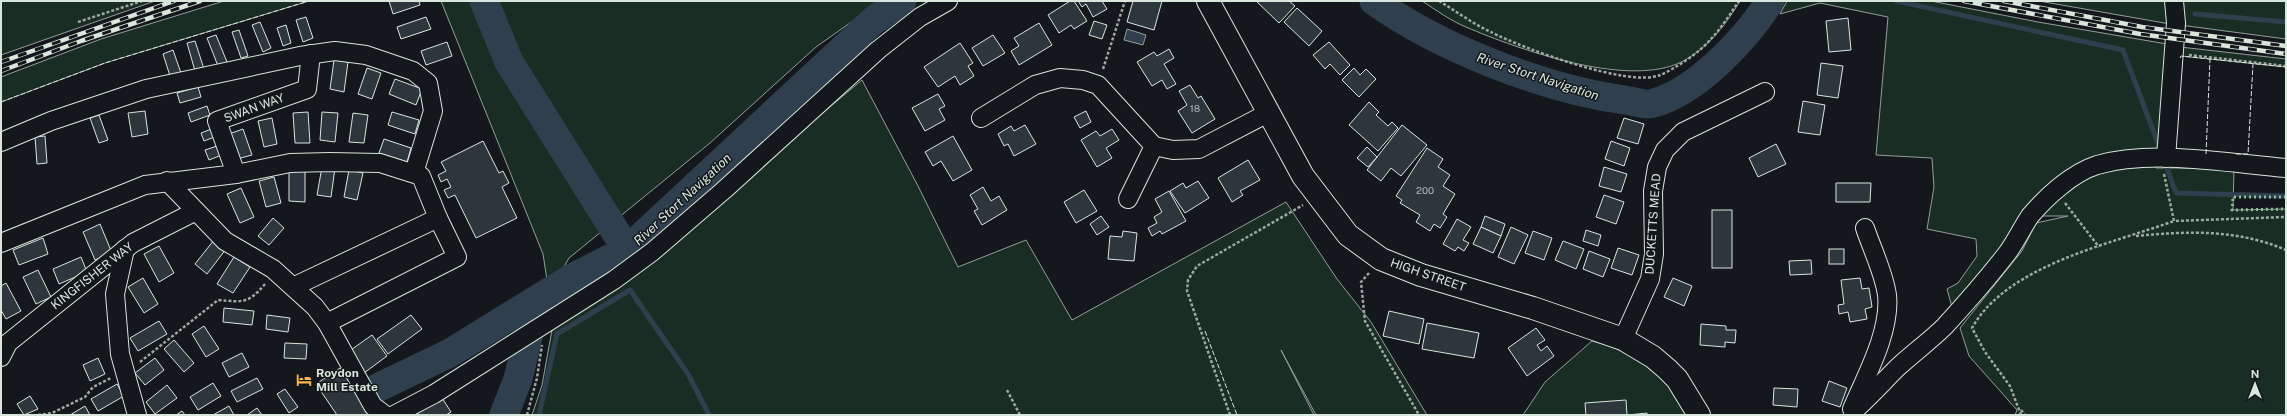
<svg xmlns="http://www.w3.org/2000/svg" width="2287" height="416" viewBox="0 0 2287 416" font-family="'Public Sans',sans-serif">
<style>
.green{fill:#1a2d24;stroke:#939e99}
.water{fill:#2f3f4d;stroke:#939e99}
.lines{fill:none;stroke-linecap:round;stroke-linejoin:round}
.stream{stroke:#2f3f4d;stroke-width:5}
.river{stroke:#2f3f4d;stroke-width:29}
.building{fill:#2c363c;stroke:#d8e6dc}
.minor-casing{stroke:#d8e6dc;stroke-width:20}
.major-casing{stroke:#d8e6dc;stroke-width:24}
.path{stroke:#9da8a2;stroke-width:2.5;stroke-dasharray:3 2;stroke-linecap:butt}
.minor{stroke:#14181c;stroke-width:18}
.major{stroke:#14181c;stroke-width:22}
.rail-casing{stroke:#d8e6dc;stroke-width:4.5}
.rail{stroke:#14181c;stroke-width:3;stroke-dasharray:9;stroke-linecap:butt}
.hedge{stroke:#8ac095;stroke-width:3;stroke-dasharray:2 3;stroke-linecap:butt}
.fence{stroke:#d8e6dc;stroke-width:1;stroke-dasharray:5 2;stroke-linecap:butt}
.labels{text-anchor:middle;stroke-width:3;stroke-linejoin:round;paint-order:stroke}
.number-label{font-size:10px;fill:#adbab4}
.street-label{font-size:12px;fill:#d8e6dc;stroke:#14181c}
.poi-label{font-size:12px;font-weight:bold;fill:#d8e6dc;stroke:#14181c;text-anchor:start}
.water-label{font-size:13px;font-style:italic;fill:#d8e6dc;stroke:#14181c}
</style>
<rect width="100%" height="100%" fill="#14181c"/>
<g class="green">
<path d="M1 1H155L1 55Z"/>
<path d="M224 1H309L105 63 1 102V77L101 39Z"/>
<path d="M441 1H881L816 47 710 143 569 258 549 293 543 254Z"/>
<path d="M1422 1H1740C1725 26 1705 52 1677 64 1622 86 1520 50 1466 27 1451 21 1436 10 1422 1Z"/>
<path d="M1787 1H1931L2038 22 2167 44 2156 168H2234L2233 210 2286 209V415H2015L2017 410 1969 356 1960 328 2022 251 2036 223 2068 216H2030L1955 318 1947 289 1958 283 1977 256 1976 239 1927 229 1934 187 1932 158 1876 155 1888 17 1820 3 1780 14Z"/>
<path d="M2039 1H2171L2170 24Z"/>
<path d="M2183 1H2286V39L2180 25Z"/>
<path d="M2180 47 2286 59V67L2181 56Z"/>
<path d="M862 80 918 186 958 267 1026 240 1072 320 1286 202 1337 279 1371 322 1427 415H1316L1281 350 1314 415H532L542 385 552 330 618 284Z"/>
<path d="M1592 341C1637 354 1666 370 1686 415H1523L1545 382Z"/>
</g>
<path class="water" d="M1127 29 1146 35 1143 45 1124 40Z"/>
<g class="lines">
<g class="stream">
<path d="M1896 1 2123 50 2160 149"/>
<path d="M2195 14 2286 22"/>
<path d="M2164 160 2176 193 2286 196"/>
<path d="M539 415 557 334 630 290 688 374 709 415"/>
</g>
<g class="river">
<path d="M484 1 509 62 627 250"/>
<path d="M1374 1C1440 48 1544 89 1625 100 1633 101 1647 106 1654 103 1697 91 1747 38 1770 1"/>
<path d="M377 388 450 353 572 278 627 250 873 21 902 1"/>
<path d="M504 415 518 379 533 316 538 309"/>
</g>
</g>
<g class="building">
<path d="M389 1H419L420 5 393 14Z"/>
<path d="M1070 1H1074L1087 21 1074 29 1071 25 1059 33 1048 15Z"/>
<path d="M1078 1H1102L1107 9 1093 17 1086 4 1082 7Z"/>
<path d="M1133 1H1162L1154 30 1127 22Z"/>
<path d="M1256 1H1289L1295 6 1279 23Z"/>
<path d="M1297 8 1322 31 1309 46 1284 22Z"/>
<path d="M306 17 313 38 303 42 296 20Z"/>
<path d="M426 17 431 29 401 39 397 27Z"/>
<path d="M1848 18 1851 50 1829 52 1826 21Z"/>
<path d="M1094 21 1107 25 1102 39 1089 35Z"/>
<path d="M260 22 271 48 263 52 252 25Z"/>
<path d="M1039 23 1052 45 1019 65 1011 51 1019 46 1014 38Z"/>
<path d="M286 25 291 43 283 46 277 28Z"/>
<path d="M239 30 248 56 241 58 232 32Z"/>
<path d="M216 35 227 62 218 66 207 38Z"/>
<path d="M993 35 1005 53 983 66 972 48Z"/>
<path d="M195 41 204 69 195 71 187 43Z"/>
<path d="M447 42 452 56 426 65 421 51Z"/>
<path d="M1329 42 1350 65 1340 75 1330 64 1325 69 1313 55Z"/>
<path d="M960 43 973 63 968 66 974 76 960 85 955 76 938 87 924 67Z"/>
<path d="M1169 49 1174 58 1164 64 1176 84 1167 89 1162 80 1152 86 1137 62 1154 52 1157 56Z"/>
<path d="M173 50 182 76 171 79 163 54Z"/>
<path d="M334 60 348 62 344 92 330 89Z"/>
<path d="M1821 63 1843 66 1838 98 1817 95Z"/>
<path d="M367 68 381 73 372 99 358 94Z"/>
<path d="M1354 68 1360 75 1366 69 1376 79 1359 97 1342 80Z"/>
<path d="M395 79 422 89 416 105 389 94Z"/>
<path d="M1190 85 1198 98 1201 96 1215 119 1192 133 1178 111 1187 105 1179 91Z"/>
<path d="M198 87 201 97 180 103 177 93Z"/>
<path d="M938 94 945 106 939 109 945 120 925 131 912 108Z"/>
<path d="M1803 101 1825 105 1820 135 1798 132Z"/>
<path d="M1369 102 1379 112 1376 115 1388 126 1392 122 1398 128 1378 151 1349 125Z"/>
<path d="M207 106 210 115 191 122 188 113Z"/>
<path d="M145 111 148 134 132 137 128 113Z"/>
<path d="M1086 111 1091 122 1080 128 1074 117Z"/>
<path d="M308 112 310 143H295L293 113Z"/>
<path d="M322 112 338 113 335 142 320 140Z"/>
<path d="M392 112 419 120 415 134 388 125Z"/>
<path d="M353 113 368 115 364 143 349 142Z"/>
<path d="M99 115 108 140 99 143 90 118Z"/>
<path d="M272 118 277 144 264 147 258 121Z"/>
<path d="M1624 118 1644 124 1638 144 1617 138Z"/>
<path d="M1025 125 1036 144 1014 156 1008 144 1004 146 998 134 1011 126 1014 131Z"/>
<path d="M1402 125 1427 145 1401 176 1391 168 1381 181 1367 170Z"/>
<path d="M214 128 217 136 204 141 201 133Z"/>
<path d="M243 129 252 155 237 159 229 134Z"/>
<path d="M1112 129 1119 140 1106 148 1112 158 1097 167 1081 140 1096 131 1100 136Z"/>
<path d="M45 136 47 163 37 164 35 137Z"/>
<path d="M953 136 972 170 953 181 941 161 933 166 925 152Z"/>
<path d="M384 139 411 148 407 162 379 153Z"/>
<path d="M483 141 499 173 503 171 509 183 502 187 517 218 476 238 455 195 448 198 444 190 451 187 447 179 441 182 438 175 446 171 441 162Z"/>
<path d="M1611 141 1630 148 1624 166 1605 159Z"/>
<path d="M1776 144 1786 164 1758 177 1749 158Z"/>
<path d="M220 145 224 154 209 160 205 150Z"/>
<path d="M1367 147 1377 157 1368 167 1357 158Z"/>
<path d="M1427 148 1443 159 1438 167 1450 175 1443 186 1455 194 1443 214 1447 217 1440 228 1434 224 1430 231 1416 222 1420 215 1400 203 1402 200 1396 196Z"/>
<path d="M1248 160 1260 180 1240 191 1243 195 1232 202 1218 178Z"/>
<path d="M322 167 335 168 331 197 317 195Z"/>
<path d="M1604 167 1627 174 1621 192 1599 186Z"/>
<path d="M289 170 305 171V202L289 201Z"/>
<path d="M349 170 363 173 357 200 344 197Z"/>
<path d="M274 177 281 203 266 207 259 181Z"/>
<path d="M1198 181 1209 198 1185 213 1170 191 1183 183 1186 188Z"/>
<path d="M1836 183H1871L1870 202H1836Z"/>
<path d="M983 187 991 201 999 196 1007 210 982 225 974 211 978 209 970 195Z"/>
<path d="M241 188 254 217 240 223 227 194Z"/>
<path d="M1084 190 1097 211 1076 223 1064 202Z"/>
<path d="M1169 191 1186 221 1162 234 1160 231 1152 236 1148 228 1157 223 1154 217 1162 212 1155 199Z"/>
<path d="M1604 195 1624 202 1616 224 1596 217Z"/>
<rect x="1712" y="210" width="20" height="58"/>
<path d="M1101 216 1109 227 1097 235 1090 224Z"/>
<path d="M1485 216 1505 224 1501 236 1481 227Z"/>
<path d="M273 218 284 228 269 245 258 236Z"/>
<path d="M1457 219 1471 227 1463 240 1469 243 1464 251 1458 247 1455 251 1443 244Z"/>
<path d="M100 224 112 253 95 260 83 232Z"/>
<path d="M1481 227 1501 236 1493 253 1473 244Z"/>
<path d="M1511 227 1528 235 1514 264 1498 257Z"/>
<path d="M1586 230 1601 235 1598 246 1583 241Z"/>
<path d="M1123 231 1137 233 1134 261 1108 259 1110 236 1122 237Z"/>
<path d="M1533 231 1552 238 1544 260 1525 253Z"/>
<path d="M43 238 48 254 19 265 13 250Z"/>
<path d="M214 240 226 249 207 274 195 264Z"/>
<path d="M1563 241 1584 249 1576 269 1555 260Z"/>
<path d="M159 246 174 273 159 282 144 254Z"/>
<path d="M1618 248 1639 255 1632 275 1611 268Z"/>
<rect x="1829" y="249" width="15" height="15"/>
<path d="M1589 251 1610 259 1603 277 1583 269Z"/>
<path d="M81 257 87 272 59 284 53 269Z"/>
<path d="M234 257 250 267 233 293 217 284Z"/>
<path d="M1811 260 1812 274 1790 275 1789 261Z"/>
<path d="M38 270 51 297 36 304 23 277Z"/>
<path d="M143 278 158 304 144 313 128 287Z"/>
<path d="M1673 278 1692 286 1684 306 1664 297Z"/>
<path d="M1860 278 1862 289 1869 288 1872 307 1865 309 1867 319 1850 322 1848 312 1839 314 1838 305 1844 304 1841 280Z"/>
<path d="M6 283 21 311 6 319 1 310V286Z"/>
<path d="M224 308 254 311 252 325 223 322Z"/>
<path d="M1389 311 1424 319 1419 344 1383 336Z"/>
<path d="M267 315 290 318 288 332 266 329Z"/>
<path d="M411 315 422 329 388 354 377 339Z"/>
<path d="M159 321 167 334 138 351 130 338Z"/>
<path d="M1427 323 1479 333 1474 358 1422 349Z"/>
<path d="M1701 324 1726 326V330H1736L1735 343 1725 342V347L1700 345Z"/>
<path d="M204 326 219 349 206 357 192 334Z"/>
<path d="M1536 328 1545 340 1537 345 1541 351 1547 346 1554 356 1527 376 1508 348Z"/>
<path d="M372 335 387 356 364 373 348 352Z"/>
<path d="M174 340 194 363 184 372 164 349Z"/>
<path d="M285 343 307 344 306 359 284 358Z"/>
<path d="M242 353 249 367 229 377 222 363Z"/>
<path d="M98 358 105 374 90 381 83 365Z"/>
<path d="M155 358 164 370 145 385 135 373Z"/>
<path d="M340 368 371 415H337L316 384Z"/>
<path d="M257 378 263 389 237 402 231 391Z"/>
<path d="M1829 381 1847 388 1840 407 1822 401Z"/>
<path d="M213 383 221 396 198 410 190 397Z"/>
<path d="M117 384 124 396 98 411 91 399Z"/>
<path d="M167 385 177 398 155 414 146 402Z"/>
<path d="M1774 388 1798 389 1797 407 1773 405Z"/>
<path d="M285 389 298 407 289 413 277 394Z"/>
<path d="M30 396 38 409 24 415 17 404Z"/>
<path d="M442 398 451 412 446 415H415Z"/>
<path d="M1626 400 1627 415H1586L1585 403Z"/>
<path d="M85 406 90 415H70Z"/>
<path d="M229 406 234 415H213Z"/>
<path d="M257 408 262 415H247Z"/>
<path d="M182 411 185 415H176Z"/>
<path d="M1647 413V415H1628Z"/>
</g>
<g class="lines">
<g class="minor-casing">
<g id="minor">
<path d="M981 118 1035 85 1060 78 1083 80 1098 85 1154 146 1173 150 1199 149 1268 113"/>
<path d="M1 142 51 121 146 89 300 56 335 51 366 55 413 71 428 83 433 111 414 173"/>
<path d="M2166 158 2176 23 2174 1"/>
<path d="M236 174 290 163 330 162 380 163 421 176 438 218 295 286"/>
<path d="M167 181 225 241 273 269 315 307 327 323 373 406 385 415"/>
<path d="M1128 199 1154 146"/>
<path d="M1 243 145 185 236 174 217 121 307 89 311 54"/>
<path d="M125 249 115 294 120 354 137 415"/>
<path d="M327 323 457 257 438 218"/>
<path d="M1623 339 1650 279 1654 254 1653 191 1657 167 1665 150 1683 132 1765 92"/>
<path d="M1 357 8 343 133 243 196 211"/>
<path d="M1852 409C1866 376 1891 331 1887 295 1884 273 1872 249 1865 228"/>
<path d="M394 415 434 394 614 280 652 252 724 190 878 50 920 17 948 1"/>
<path d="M1853 415 1857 408C1871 395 1884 381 1897 368 1913 353 1930 341 1945 326 1967 302 1988 278 2008 252 2016 241 2022 228 2030 216 2046 197 2072 173 2097 165 2152 149 2228 163 2286 168"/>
</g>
</g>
<g class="major-casing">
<path id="major" d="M1208 1 1303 176 1348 235 1381 259 1421 275 1533 308 1623 339 1653 357 1667 369 1677 379 1699 415"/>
</g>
<g class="path">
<path d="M1439 1C1456 11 1473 24 1491 32 1522 48 1629 88 1660 75 1675 69 1700 52 1710 40 1721 29 1730 14 1739 1"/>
<path d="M78 22 142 1"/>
<path d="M2189 55 2286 66"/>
<path d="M1103 69 1125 1"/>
<path d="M2164 174 2174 221 2286 217"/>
<path d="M2065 203 2099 247"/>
<path d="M2136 236C2188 231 2237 229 2286 250"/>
<path d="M1369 273 1361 282 1365 321 1419 415"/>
<path d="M140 362 218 300C243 302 248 304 265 284"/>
<path d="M1007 390 1020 415"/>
<path d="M2021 410 2025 415"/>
<path d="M38 415 52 413 85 397 93 387 111 378"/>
<path d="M527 415 537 378 542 345"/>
<path d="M1230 415 1187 291 1188 280 1197 266 1303 205"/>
<path d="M2021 415 2010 386 1985 352 1972 328C2007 265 2111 244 2174 221"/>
</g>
<use href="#minor" class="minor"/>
<use href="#major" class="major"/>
<g class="rail-casing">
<g id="rail">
<path d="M1964 1 2140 34 2286 54"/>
<path d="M2004 1 2142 27 2286 46"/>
<path d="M1 62 174 1"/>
<path d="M1 71 81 41 200 1"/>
</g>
</g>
<use href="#rail" class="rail"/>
<path class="hedge" d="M2286 197H2233L2232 210 2286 209"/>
<g class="fence">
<path d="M2180 58 2181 56 2286 67"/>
<path d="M1 102 105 63 309 1"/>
<path d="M2206 154 2210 59"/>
<path d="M2236 154H2248L2253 64"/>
<path d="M1205 331 1237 415"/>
</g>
</g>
<defs>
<g id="hotel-bare" transform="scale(1.2)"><path d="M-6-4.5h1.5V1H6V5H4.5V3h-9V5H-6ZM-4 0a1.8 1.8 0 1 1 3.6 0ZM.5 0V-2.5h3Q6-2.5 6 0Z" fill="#ffb74d" stroke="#14181c" stroke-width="2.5" paint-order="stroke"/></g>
</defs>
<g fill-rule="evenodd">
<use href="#hotel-bare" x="304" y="380"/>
</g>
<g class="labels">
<g class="number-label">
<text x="1195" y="112">18</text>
<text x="1425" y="194">200</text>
</g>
<g class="street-label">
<text transform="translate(254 108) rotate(-20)" y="4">SWAN WAY</text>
<text transform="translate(1653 224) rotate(-86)" y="4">DUCKETTS MEAD</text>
<text transform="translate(1428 275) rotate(19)" y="4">HIGH STREET</text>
<text transform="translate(92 276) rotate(-38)" y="4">KINGFISHER WAY</text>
</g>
<g class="poi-label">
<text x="316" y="377">Roydon<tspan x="316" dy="14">Mill Estate</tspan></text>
</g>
<g class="water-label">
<text transform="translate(1538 76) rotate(18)" y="5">River Stort Navigation</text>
<text transform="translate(682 199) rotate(-43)" y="5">River Stort Navigation</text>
</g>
</g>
<rect width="2287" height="416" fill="none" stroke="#d8e6dc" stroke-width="4"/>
<g transform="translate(2255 384)" stroke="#14181c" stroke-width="3" paint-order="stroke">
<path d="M0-3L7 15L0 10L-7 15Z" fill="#d8e6dc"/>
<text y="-6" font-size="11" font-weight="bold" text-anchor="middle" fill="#d8e6dc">N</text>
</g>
</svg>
